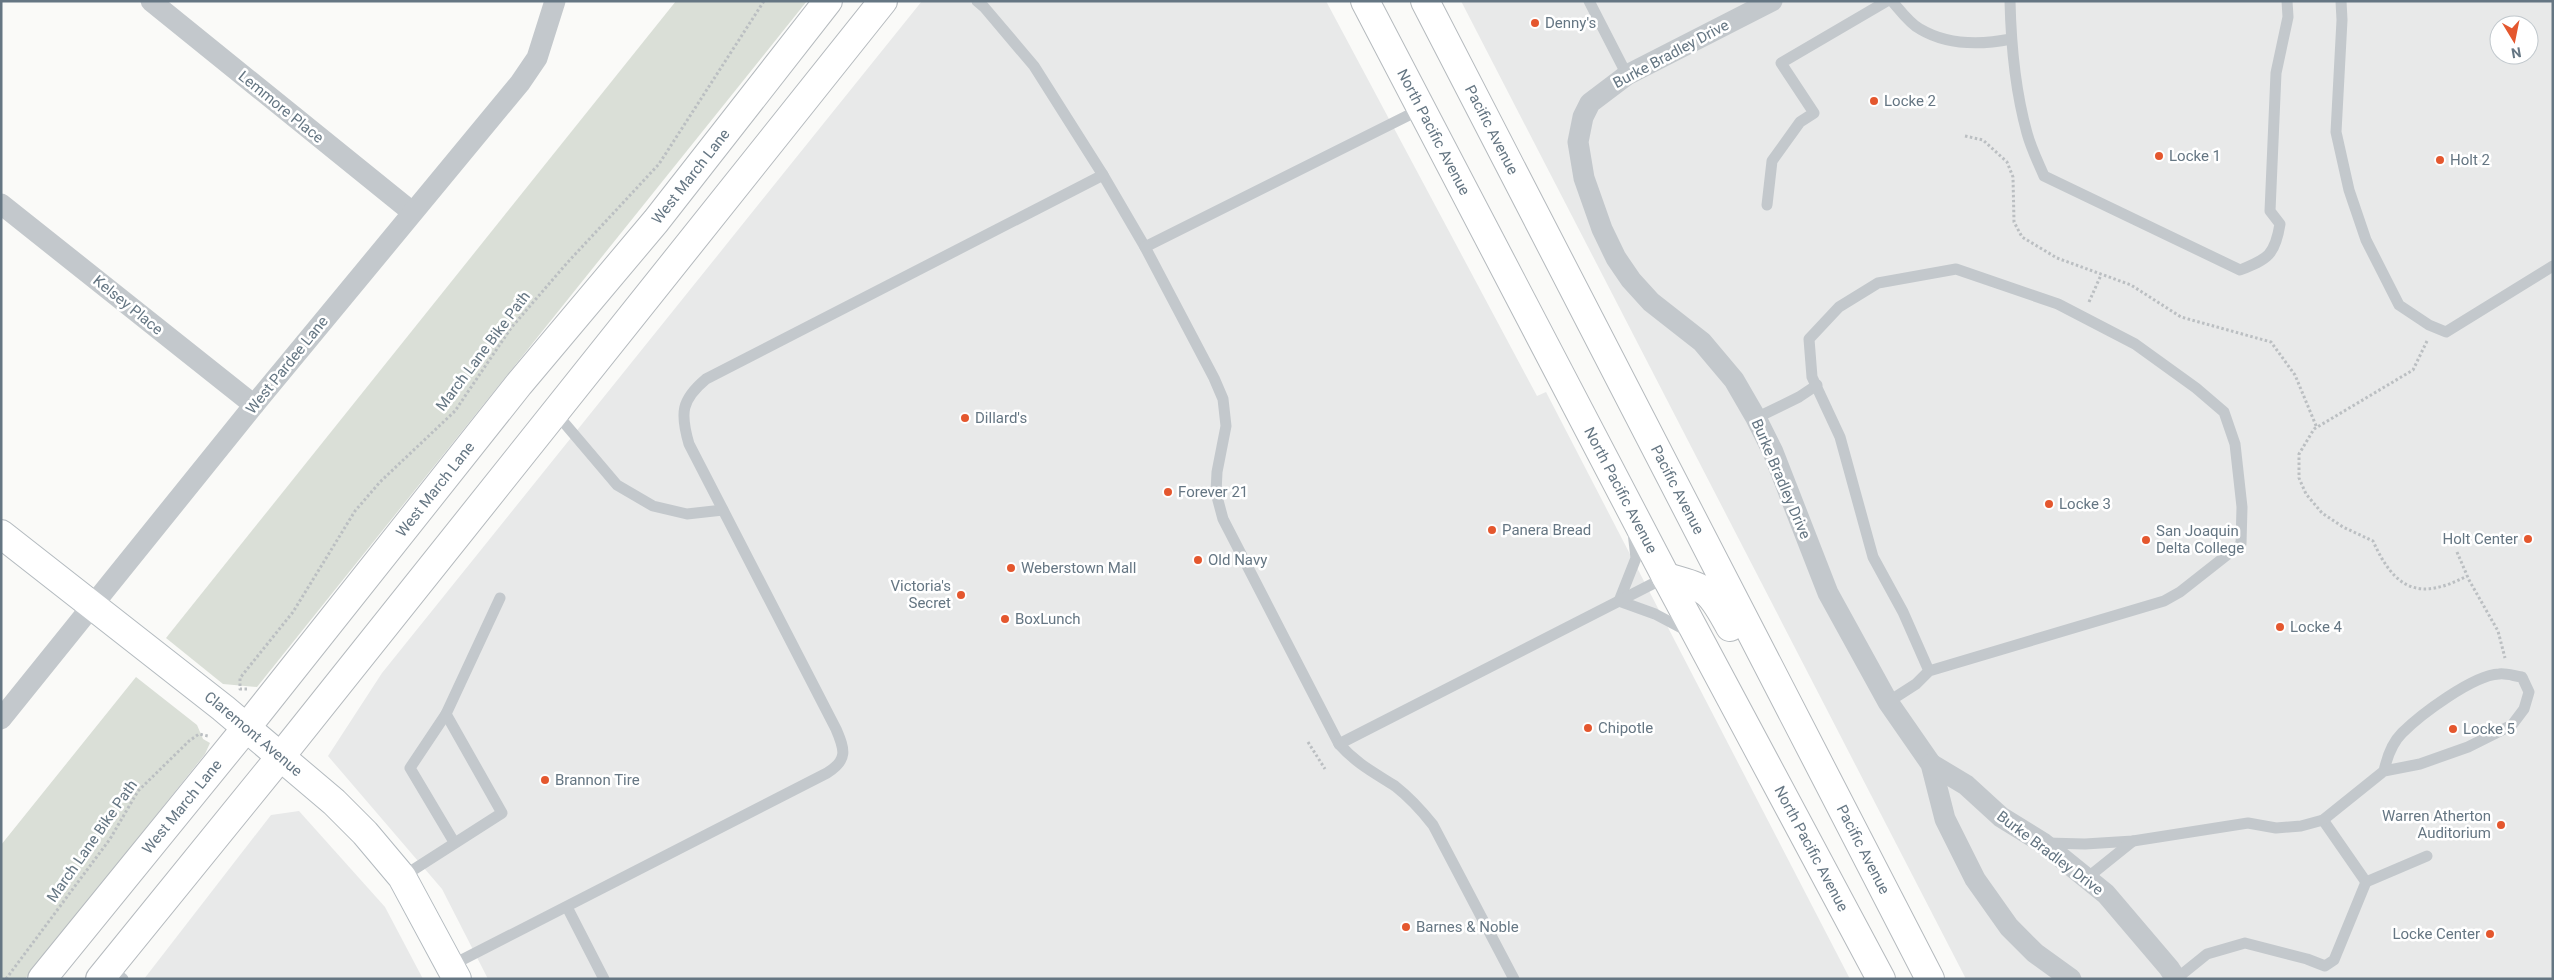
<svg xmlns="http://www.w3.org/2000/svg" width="2554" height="980" viewBox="0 0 2554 980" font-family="Roboto,sans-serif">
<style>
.built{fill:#e8e9e9;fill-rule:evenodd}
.park{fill:#dadfd7}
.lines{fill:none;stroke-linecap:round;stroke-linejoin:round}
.secondary-casing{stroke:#b3babf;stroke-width:30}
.primary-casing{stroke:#b5babe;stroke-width:30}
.path{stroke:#bbbfc2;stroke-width:3;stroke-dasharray:2.5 2.5;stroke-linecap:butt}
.lane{stroke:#c3c8cc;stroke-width:11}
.street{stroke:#c3c8cc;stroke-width:21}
.secondary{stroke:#fff;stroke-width:28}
.primary{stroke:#fff;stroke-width:28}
.poi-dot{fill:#e4572e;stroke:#fff;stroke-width:2}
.labels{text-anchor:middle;stroke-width:5;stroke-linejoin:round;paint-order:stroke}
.poi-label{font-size:15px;fill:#657683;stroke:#fff;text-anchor:start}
.street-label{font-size:15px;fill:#657683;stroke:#fff}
</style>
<rect width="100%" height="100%" fill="#fafaf8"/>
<g class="built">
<path d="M922 1H1326L1537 396 1546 392 1850 979H488L442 889 328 756 382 673Z"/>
<path d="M1461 1H2553V979H1966ZM2499 25H2529V55H2499Z"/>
<path d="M299 811 385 907 423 979H144L271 815Z"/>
</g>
<g class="park">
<path d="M676 1H807L257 687 223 684 166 638Z"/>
<path d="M136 677 197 725 203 739 210 743 205 754 25 979H1V845Z"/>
</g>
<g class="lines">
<g class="secondary-casing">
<g id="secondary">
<path id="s1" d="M1 534 223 708 334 802 365 833 402 877 457 979"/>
</g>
</g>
<g class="primary-casing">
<g id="primary">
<path id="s2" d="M1365 1 1666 577 1881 979"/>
<path id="s3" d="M1425 1 1930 979"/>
<path d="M1666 577C1708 589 1709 588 1730 627"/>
<path id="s4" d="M42 979 246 728 519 384 656 221 828 1"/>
<path d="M100 979 281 756 883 1"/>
</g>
</g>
<g class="path">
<path d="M1965 136 1983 140 2007 162 2013 177 2014 222 2022 237 2057 258 2131 285 2181 317 2271 342 2295 375 2317 428"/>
<path d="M2089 302 2101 275"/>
<path d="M2427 341 2413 370 2314 429 2299 454V478L2306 494 2322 513 2343 527 2373 541C2395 590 2419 601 2467 576"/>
<path d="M2457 552 2469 580 2498 631 2505 658"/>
<path d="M247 689H240V678L293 612 355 511 380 482 455 411 511 328 567 263 659 164 764 1"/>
<path d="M1308 742 1325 769"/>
<path d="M6 979 110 839 138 791 189 741 199 734 208 736"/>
</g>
<g class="lane">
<path d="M977 1 984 7 1034 66 1103 175 1145 247 1214 378 1223 399 1226 426 1217 472 1216 493 1223 519 1339 744C1357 764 1373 772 1395 786 1409 797 1422 811 1433 825L1514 979"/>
<path d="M1589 1 1627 75"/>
<path d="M1892 1C1900 10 1909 23 1920 29 1947 45 1981 45 2011 39"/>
<path d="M2010 1C2011 45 2015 90 2027 133 2031 148 2038 162 2044 176L2240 270C2268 259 2275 255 2280 224L2270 211 2276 73 2288 17 2287 1"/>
<path d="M2341 1 2342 20 2336 132 2349 190 2366 240 2399 305 2429 325 2446 332 2553 266"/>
<path d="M1767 205 1772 161 1800 122 1814 113 1781 63 1887 1"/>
<path d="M1145 247 1421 109"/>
<path d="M555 412 617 485 653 506 687 514 723 510"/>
<path d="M1756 418 1799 397 1817 385"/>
<path d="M1633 532 1636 558 1619 601 1655 614 1689 632"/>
<path d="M1888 702 1916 684 1929 671 2164 601 2180 592 2241 544 2242 507 2235 444 2224 412 2196 388 2135 344 2058 304 1956 269 1878 283 1839 307 1809 339 1812 377 1840 437 1873 557 1903 612 1929 671"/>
<path d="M446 714 410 768 454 842"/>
<path d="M1339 744 1666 577"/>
<path d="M2323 820 2366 882 2427 856"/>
<path d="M2046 843 2085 844 2133 841 2248 823 2276 828 2301 826 2323 820 2384 771 2420 764 2468 747 2512 725 2524 709 2529 692 2522 677C2514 676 2506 673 2499 674 2473 675 2420 715 2402 733 2392 743 2387 757 2384 771"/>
<path d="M402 877 502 813 446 714 500 598"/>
<path d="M2087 878 2133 841"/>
<path d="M567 907 604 979"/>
<path d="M450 966 827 773C848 760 845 750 836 729L689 444C680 413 681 400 706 379L1103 175"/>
<path d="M109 967 123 979"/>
<path d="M2176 979 2207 954 2245 943 2307 959 2325 966 2334 960 2366 882"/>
</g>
<g class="street">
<path d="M151 1 412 212"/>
<path d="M1772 1 1627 75 1590 103 1583 117 1578 142 1584 178 1602 229 1616 258 1631 280 1651 302 1702 342 1734 380 1756 418 1773 452 1828 593 1888 702 1931 764 1945 819 1975 879 2009 927 2035 953 2071 979"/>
<path d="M1 204 254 405"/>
<path d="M1 719 254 405 520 83 537 58 555 1"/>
<path d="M1931 764 1966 785 2001 817 2043 843 2106 894 2169 968 2176 979"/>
</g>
<use href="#secondary" class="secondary"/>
<use href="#primary" class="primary"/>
</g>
<g class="poi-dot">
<circle cx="1535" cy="23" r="5"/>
<circle cx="1874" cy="101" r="5"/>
<circle cx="2159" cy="156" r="5"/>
<circle cx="2440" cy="160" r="5"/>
<circle cx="965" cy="418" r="5"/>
<circle cx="1168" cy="492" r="5"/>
<circle cx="2049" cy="504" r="5"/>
<circle cx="1492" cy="530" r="5"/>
<circle cx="2528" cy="539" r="5"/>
<circle cx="2146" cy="540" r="5"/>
<circle cx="1198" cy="560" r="5"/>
<circle cx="1011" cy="568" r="5"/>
<circle cx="961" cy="595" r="5"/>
<circle cx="1005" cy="619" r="5"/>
<circle cx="2280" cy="627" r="5"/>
<circle cx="1588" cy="728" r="5"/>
<circle cx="2453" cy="729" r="5"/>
<circle cx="545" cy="780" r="5"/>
<circle cx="2501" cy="825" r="5"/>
<circle cx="1406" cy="927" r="5"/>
<circle cx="2490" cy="934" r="5"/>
</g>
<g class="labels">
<g class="poi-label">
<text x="1545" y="28">Denny's</text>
<text x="1884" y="106">Locke 2</text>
<text x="2169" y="161">Locke 1</text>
<text x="2450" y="165">Holt 2</text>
<text x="975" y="423">Dillard's</text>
<text x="1178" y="497">Forever 21</text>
<text x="2059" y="509">Locke 3</text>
<text x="1502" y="535">Panera Bread</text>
<text x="2156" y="536">San Joaquin<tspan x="2156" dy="17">Delta College</tspan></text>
<text x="2518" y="544" text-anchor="end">Holt Center</text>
<text x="1208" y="565">Old Navy</text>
<text x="1021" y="573">Weberstown Mall</text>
<text x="951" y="591" text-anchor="end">Victoria's<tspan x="951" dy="17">Secret</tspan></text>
<text x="1015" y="624">BoxLunch</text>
<text x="2290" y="632">Locke 4</text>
<text x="1598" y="733">Chipotle</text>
<text x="2463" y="734">Locke 5</text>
<text x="555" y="785">Brannon Tire</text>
<text x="2491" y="821" text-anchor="end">Warren Atherton<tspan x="2491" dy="17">Auditorium</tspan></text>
<text x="1416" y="932">Barnes &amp; Noble</text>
<text x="2480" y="939" text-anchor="end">Locke Center</text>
</g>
<g class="street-label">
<text transform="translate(1671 54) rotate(-28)" y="5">Burke Bradley Drive</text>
<text transform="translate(281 107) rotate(39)" y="5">Lemmore Place</text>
<text dy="5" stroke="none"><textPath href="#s3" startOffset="145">Pacific Avenue</textPath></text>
<text dy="5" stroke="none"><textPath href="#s2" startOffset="148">North Pacific Avenue</textPath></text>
<text dy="5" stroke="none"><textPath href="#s4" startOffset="1032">West March Lane</textPath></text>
<text transform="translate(128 305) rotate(39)" y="5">Kelsey Place</text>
<text transform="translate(483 351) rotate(-53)" y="5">March Lane Bike Path</text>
<text transform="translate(287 365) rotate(-51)" y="5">West Pardee Lane</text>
<text transform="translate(1781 479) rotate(67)" y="5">Burke Bradley Drive</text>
<text dy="5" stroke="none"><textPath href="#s4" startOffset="628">West March Lane</textPath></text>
<text dy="5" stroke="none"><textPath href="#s3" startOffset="550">Pacific Avenue</textPath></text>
<text dy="5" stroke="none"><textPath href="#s2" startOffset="552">North Pacific Avenue</textPath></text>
<text dy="5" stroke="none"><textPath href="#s1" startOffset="322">Claremont Avenue</textPath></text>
<text dy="5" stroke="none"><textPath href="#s4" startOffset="222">West March Lane</textPath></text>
<text transform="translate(92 841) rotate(-55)" y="5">March Lane Bike Path</text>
<text dy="5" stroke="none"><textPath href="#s2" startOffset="958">North Pacific Avenue</textPath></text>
<text dy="5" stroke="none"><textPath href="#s3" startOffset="955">Pacific Avenue</textPath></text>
<text transform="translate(2050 853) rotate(37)" y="5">Burke Bradley Drive</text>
</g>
</g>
<rect width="2554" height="980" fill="none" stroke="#657683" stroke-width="5"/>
<g transform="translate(2514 40) rotate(170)"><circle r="24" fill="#ffffff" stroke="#c1c8cd"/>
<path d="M0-4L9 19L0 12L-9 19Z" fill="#e4572e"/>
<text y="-8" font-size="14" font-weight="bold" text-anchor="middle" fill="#657683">N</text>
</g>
</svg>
